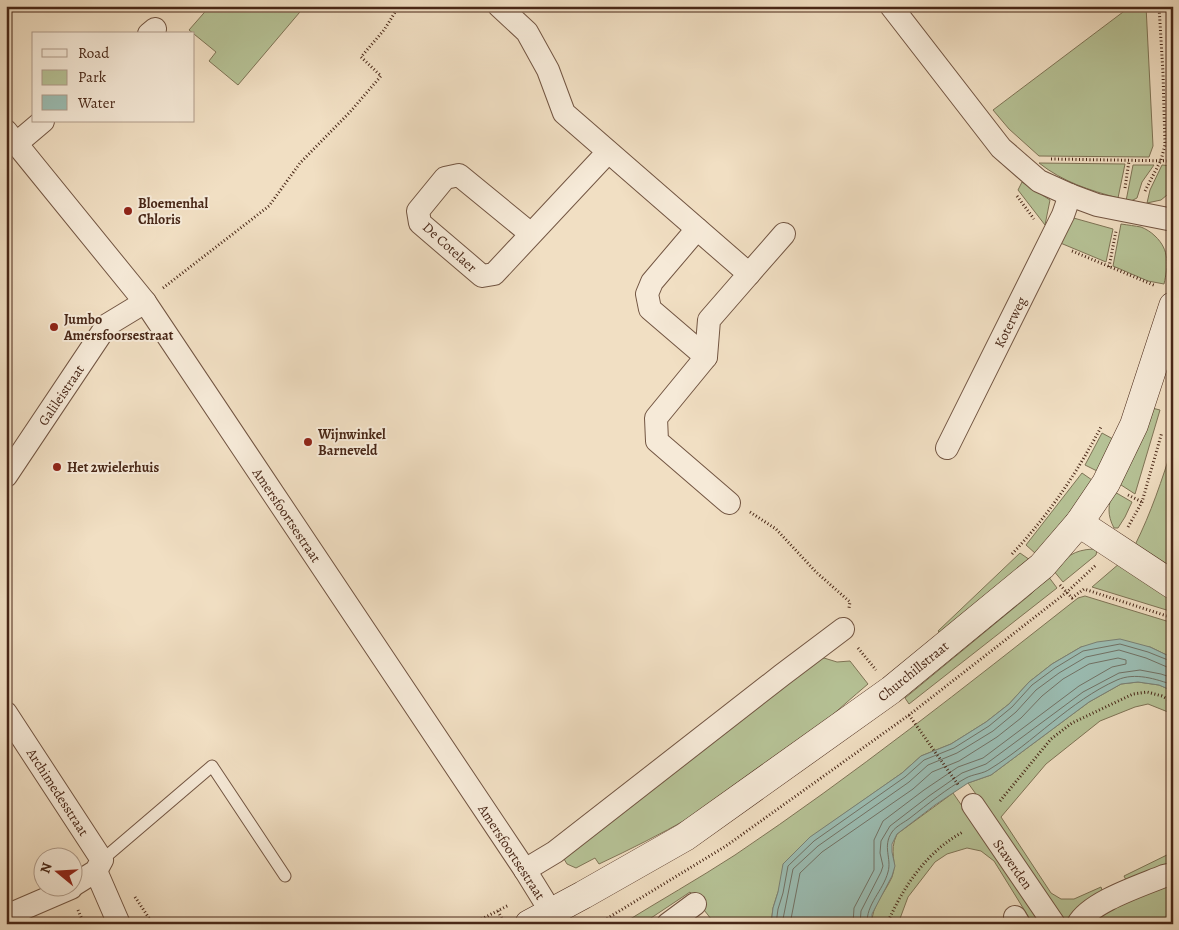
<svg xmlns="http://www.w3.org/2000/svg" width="1179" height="930" viewBox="0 0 1179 930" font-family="Alegreya,serif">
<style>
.green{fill:#b6c296;stroke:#7f7456}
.water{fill:#9bbdb3;stroke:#7a8175}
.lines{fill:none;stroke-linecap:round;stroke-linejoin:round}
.shore{stroke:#727265;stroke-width:1}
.lane-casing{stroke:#725542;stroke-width:13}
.street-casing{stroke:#725542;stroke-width:24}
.secondary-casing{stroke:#482717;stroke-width:29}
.path{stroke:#482717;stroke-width:3;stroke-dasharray:1 2.5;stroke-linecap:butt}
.lane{stroke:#f6ead8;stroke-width:11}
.street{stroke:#f6ead8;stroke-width:22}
.secondary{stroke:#f6ead8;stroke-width:28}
.poi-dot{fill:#8f2418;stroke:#f6ead8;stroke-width:2}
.labels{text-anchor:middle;stroke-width:4;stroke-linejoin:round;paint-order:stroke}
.poi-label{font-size:14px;font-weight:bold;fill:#482717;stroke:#f6ead8;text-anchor:start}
.street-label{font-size:14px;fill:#482717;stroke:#f6ead8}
</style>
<rect width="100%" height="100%" fill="#f1dfc3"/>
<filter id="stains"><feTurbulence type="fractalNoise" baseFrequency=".004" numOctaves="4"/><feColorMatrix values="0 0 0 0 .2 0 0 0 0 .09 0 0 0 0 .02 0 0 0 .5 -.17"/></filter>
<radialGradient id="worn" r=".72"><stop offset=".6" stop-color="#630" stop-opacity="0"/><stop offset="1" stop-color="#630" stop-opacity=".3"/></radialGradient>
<g class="green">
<path d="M210 6H305L238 85 209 61 216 52 189 30Z"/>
<path d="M1131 6H1146L1153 146 1149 157 1039 156 1009 129 993 110Z"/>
<path d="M1039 163 1125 164 1118 198C1089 190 1063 182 1039 163Z"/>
<path d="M1133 165H1154L1142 182 1137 198 1131 201H1126Z"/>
<path d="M1162 165 1173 166V190L1161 200 1147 203 1150 190Z"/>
<path d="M1022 182 1050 200 1045 225 1018 190Z"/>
<path d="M1070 217 1113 229 1106 262 1058 242Z"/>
<path d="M1121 224C1128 225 1135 226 1141 227 1146 229 1151 232 1155 236 1170 250 1168 266 1164 284L1148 281 1113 266Z"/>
<path d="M1152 408 1160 410 1135 494 1118 483Z"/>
<path d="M1102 433 1113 439 1097 471 1085 465Z"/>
<path d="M1173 445V570L1135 545C1151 513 1162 480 1173 445Z"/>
<path d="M1082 473 1092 480 1074 507 1036 554 1026 545Z"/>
<path d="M1113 491 1132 502 1125 517 1118 528H1114C1107 515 1108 505 1113 491Z"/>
<path d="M1093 549 1097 550 1096 555 1063 582 1053 570C1067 557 1073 550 1093 549Z"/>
<path d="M1020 553 1030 560 940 633 938 631Z"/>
<path d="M1120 563 1173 595V612L1092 587Z"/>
<path d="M1048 576 1057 588 909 704 905 698 1031 594Z"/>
<path d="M1085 596 1173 623V658L1150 647H1081L1052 664 1029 682 1009 704 986 722 951 744 921 756 902 773 811 837 778 892 773 908 771 924H715L690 892 642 924H622C659 901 698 879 735 855 854 775 966 686 1078 598Z"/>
<path d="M824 658 837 662 850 661 868 684C837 710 807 739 775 763 720 803 661 835 599 864L595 858 576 868 567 864 564 859 820 659Z"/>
<path d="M1138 682 1159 685 1173 691V714L1148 704 1135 707 1100 721 1046 764 1001 817 1051 893 1061 899H1074L1101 887 1103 893 1068 924H1060L996 822 968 783 991 775 1089 702 1121 684Z"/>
<path d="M953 793 1044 924H1033L994 861 981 851 967 848 947 854 935 862 908 897 898 924H872C871 906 885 893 892 877 898 861 888 853 897 834Z"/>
<path d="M1173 852V861L1133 879 1126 880 1124 876Z"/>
<path d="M1173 885V924H1088L1154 886Z"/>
</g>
<path class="water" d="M1120 639 1150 647 1173 658V691L1159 685 1138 682 1121 684 1089 702 991 775 968 783 935 805 897 834 892 844V852L895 866 892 876 872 914V924H771L773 908 778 892 783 864 810 837 902 773 921 756 951 744 986 722 1009 704 1029 682 1052 664 1081 647 1097 642Z"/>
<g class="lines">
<g class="shore">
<path d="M776 924 778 909 783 893 788 866 814 841 905 777 924 760 954 748 989 726 1012 707 1032 685 1055 668 1083 651 1120 644 1148 652 1173 662"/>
<path d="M782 924 793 869 818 846 909 782 928 765 957 753 993 731 1016 712 1036 690 1059 673 1086 657 1119 650 1146 658 1167 667 1173 668"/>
<path d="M790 924 800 873 822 852 913 789 932 772 959 761 997 737 1021 718 1042 696 1063 679 1089 664 1118 658 1126 660V664L1112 667 1079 686 983 758 958 767 924 790 883 821 874 840V870L854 908 853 924"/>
<path d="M860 924 861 911 881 872 883 866 880 853 881 841 890 826 929 796 962 773 986 764 1083 692 1119 673 1140 670 1161 674 1173 678"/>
<path d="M867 924C866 904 883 891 888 872 892 858 882 847 892 832 896 826 905 822 910 818 928 804 946 789 966 778 973 774 983 774 990 769 1034 742 1070 701 1117 680 1135 672 1156 679 1173 685"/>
</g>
<g class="lane-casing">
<path id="lane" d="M102 860 212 766 285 876"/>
</g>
<g class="street-casing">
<g id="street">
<path d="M499 6 527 32 548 70 564 113 749 274 709 320 706 357 656 418 657 441 729 503"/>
<path d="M891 6 1001 148 1039 181 1070 195 1097 205 1173 220"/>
<path d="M149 34 155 29"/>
<path d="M6 131 145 302 525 870 551 912"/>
<path d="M17 143 43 121"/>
<path d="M697 229 652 282 647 294 650 309 706 357"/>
<path d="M531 234 459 175 445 178 418 211 420 223 482 276 494 274 608 152"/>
<path d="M749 274 784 234"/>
<path d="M947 448 1063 215 1070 195"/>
<path d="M6 476 107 325 145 302"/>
<path d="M6 713 102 860 96 871 72 886"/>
<path d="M973 805 1054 924"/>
<path d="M525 870 555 852 782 675 843 629"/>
<path d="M96 871 119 924"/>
<path d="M6 916 71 888"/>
<path d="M1015 917 1019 924"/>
<path d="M668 924 695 904"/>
<path d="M1078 924C1090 902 1140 886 1164 876L1173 874"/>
</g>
</g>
<g class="secondary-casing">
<g id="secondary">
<path d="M1079 523 1173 585"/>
<path d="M529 924 583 895 685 837 891 690 1042 566 1079 523 1106 483 1134 425 1173 306"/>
</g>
</g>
<g class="path">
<path d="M1051 159 1173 161"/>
<path d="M1125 188 1129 161"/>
<path d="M1145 191 1161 160 1165 145 1163 73 1159 6"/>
<path d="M1017 196 1034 219"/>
<path d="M1072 251 1156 286"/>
<path d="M1109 267 1116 231"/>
<path d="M163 288 269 206 300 163 350 112 381 76 361 57 384 30 399 6"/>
<path d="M1128 495 1142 502"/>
<path d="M750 512 776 529 816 572 850 602 849 608"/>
<path d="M1128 527 1142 502 1162 432"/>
<path d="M1012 554C1048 516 1077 473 1101 427"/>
<path d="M1060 585 1072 598 1084 589 1173 618"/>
<path d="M858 648 876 670"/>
<path d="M909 715 959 786"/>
<path d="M1000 801 1051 739 1072 723 1133 694 1147 692 1162 696 1173 702"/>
<path d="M135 897 153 924"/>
<path d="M78 910 84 924"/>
<path d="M498 911 503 921"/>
<path d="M472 924 509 905"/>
<path d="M598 924 726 846 909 715 1067 592 1096 565"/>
<path d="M887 924C903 887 927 851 963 832"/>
</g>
<use href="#lane" class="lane"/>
<use href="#street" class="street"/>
<use href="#secondary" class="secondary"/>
</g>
<g class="poi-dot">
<circle cx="128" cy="211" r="5"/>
<circle cx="54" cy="327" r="5"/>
<circle cx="308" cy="442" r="5"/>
<circle cx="57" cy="467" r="5"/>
</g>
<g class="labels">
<g class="poi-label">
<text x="138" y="208">Bloemenhal<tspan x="138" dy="16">Chloris</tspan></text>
<text x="64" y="324">Jumbo<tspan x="64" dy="16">Amersfoorsestraat</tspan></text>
<text x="318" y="439">Wijnwinkel<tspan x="318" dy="16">Barneveld</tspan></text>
<text x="67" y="472">Het 2wielerhuis</text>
</g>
<g class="street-label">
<text transform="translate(450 247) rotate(42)" y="5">De Cotelaer</text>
<text transform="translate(1010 322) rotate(-64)" y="5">Koterweg</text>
<text transform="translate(61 395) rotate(-56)" y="5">Galileistraat</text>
<text transform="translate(287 515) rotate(56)" y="5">Amersfoortsestraat</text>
<text transform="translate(913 671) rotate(-39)" y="5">Churchillstraat</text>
<text transform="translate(58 792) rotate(57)" y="5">Archimedesstraat</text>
<text transform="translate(512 852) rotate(57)" y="5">Amersfoortsestraat</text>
<text transform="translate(1013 864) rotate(55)" y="5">Staverden</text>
</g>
</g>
<rect width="1179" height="930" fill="none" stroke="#f1dfc3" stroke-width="25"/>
<rect x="8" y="8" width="1164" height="915" fill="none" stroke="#482717" stroke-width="2.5"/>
<rect x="12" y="12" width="1154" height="905" fill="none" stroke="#482717"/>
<rect x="32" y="32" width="162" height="90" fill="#f6ead8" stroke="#b09c8b"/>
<rect x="42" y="49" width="25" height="8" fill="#f6ead8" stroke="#b09c8b"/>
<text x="78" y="58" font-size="15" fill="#482717">Road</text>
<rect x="42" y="70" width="25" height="15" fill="#b6c296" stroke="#b09c8b"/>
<text x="78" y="82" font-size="15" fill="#482717">Park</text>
<rect x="42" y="95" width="25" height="15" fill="#9bbdb3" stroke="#b09c8b"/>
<text x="78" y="108" font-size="15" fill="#482717">Water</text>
<g transform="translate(58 872) rotate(288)"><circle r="24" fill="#f6ead8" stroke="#b09c8b"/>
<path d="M0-4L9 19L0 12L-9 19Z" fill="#8f2418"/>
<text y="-8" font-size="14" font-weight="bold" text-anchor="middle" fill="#482717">N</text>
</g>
<rect width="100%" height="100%" filter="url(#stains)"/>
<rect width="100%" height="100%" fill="url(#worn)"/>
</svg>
